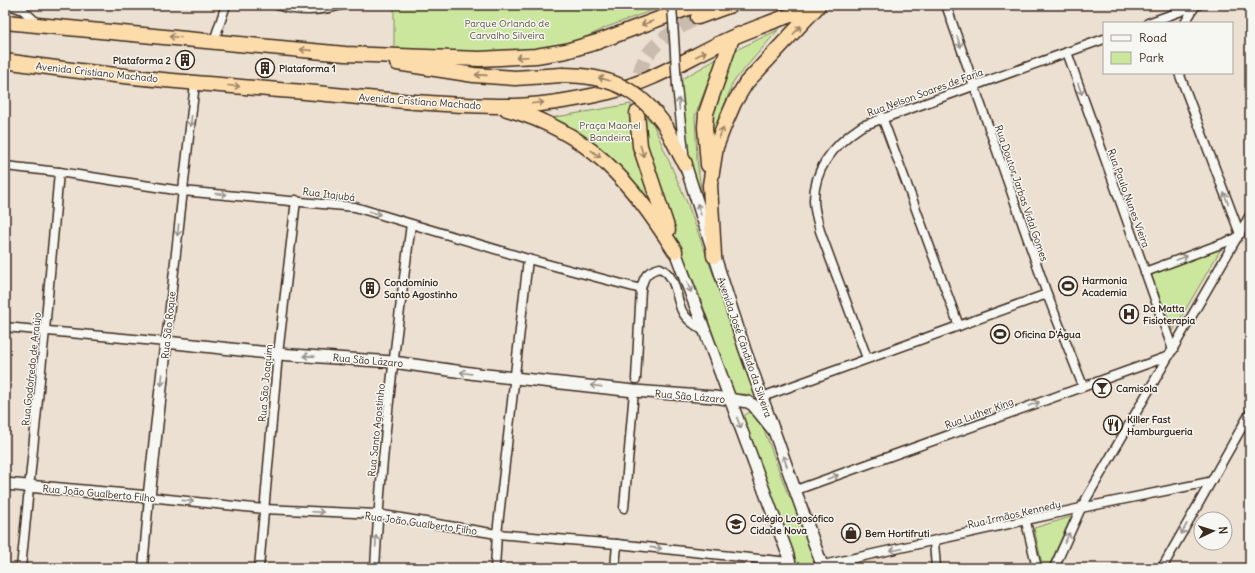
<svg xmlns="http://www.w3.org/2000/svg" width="1255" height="573" viewBox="0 0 1255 573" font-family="Delius,sans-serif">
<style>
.green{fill:#cbe79e;stroke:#83885e}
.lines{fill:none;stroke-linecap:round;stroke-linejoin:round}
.highway-tunnel{stroke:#c9bcae;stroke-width:14;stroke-dasharray:14 7;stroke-linecap:butt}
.street-casing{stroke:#3b2a1e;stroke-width:11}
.secondary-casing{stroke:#3b2a1e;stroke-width:14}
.highway-casing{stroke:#3b2a1e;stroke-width:17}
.street{stroke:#f6f6f2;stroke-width:8}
.secondary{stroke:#f6f6f2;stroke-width:11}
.highway{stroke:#fddcac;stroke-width:14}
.street-bridge-casing{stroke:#3b2a1e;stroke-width:11;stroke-linecap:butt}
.highway-bridge-casing{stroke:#3b2a1e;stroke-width:17;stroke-linecap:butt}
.street-bridge{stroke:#f6f6f2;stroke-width:8}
.highway-bridge{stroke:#fddcac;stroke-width:14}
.oneway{stroke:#9c8365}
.oneway2{stroke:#989088}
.labels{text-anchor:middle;stroke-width:3;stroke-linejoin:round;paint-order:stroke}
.park-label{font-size:10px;fill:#585038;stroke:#f6f6f2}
.poi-label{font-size:10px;font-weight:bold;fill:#3b2a1e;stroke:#f6f6f2;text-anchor:start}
.street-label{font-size:10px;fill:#3b2a1e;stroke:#f6f6f2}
</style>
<rect width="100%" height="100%" fill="#ece0d2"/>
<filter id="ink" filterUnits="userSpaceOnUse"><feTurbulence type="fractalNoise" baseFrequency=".025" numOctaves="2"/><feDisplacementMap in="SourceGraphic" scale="8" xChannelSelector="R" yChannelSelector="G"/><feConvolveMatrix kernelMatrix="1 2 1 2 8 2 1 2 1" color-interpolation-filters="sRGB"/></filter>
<g filter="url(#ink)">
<g class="green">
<path d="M394 5H661V7L607 27 576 42 545 49 513 53 394 51Z"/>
<path d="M778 30 733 82 710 145 708 124 734 51Z"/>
<path d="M717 59 695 116 697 159 701 190 700 192 686 155 680 80Z"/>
<path d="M631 104 634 141 659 213 637 186 550 118Z"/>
<path d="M639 110 653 124 688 205 760 403C751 396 746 391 735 396L697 289 667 218 647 159Z"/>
<path d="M1222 247 1173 331 1151 274Z"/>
<path d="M751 411 760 419 787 492 799 513 820 568H795L744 423V416Z"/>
<path d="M1071 517 1048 568H1043L1034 528Z"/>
</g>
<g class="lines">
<path class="highway-tunnel" d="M637 94C637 50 663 37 698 17"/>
<g class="street-casing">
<g id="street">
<path d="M10 5 23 10 38 24"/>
<path d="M277 5C298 12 321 11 342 5"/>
<path d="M946 5 1047 294 1083 386"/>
<path d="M1148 23 1198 5"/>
<path d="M1185 23 1195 6"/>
<path d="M214 41 226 5"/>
<path d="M1067 52 1173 350"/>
<path d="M1179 73 1240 234"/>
<path d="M677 86 684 153"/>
<path d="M882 117 959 326"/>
<path d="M5 166 59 172 182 191 355 207 528 259 641 289"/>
<path d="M1145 272 1237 238"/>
<path d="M5 327 166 342 195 83"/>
<path d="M867 358 820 231C818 221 814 211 814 200 814 166 836 143 862 126L1104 39"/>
<path d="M636 379 641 289C644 276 647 271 660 268 677 276 675 296 682 311 686 320 697 326 705 332"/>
<path d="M762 397 1047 294"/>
<path d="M796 490 1169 356"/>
<path d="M624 508 634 391"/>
<path d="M1026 522 1037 568"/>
<path d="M934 542 936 568"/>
<path d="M823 565 1081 508 1209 482"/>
<path d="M21 568 45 330 59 172"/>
<path d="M143 568 149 497 264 509 377 514 497 534 617 544 789 562"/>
<path d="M259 568 278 354 296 200"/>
<path d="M375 568C381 453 396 338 411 224"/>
<path d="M495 568 497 534 528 259"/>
<path d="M615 568 617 544"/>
<path d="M1054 568 1081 508 1250 215"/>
<path d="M1162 568 1250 413"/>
</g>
</g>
<g class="secondary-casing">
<g id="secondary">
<path d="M685 164 745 350 823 568"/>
<path d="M675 251 787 552 791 568"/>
<path d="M5 484 149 497 166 342 278 354 393 362 477 374 634 391 714 397 748 402 753 405 774 431"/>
</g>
</g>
<g class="highway-casing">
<g id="highway">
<path d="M698 17 731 5"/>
<path d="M5 22 345 54 480 59 536 56 566 51 597 42 696 5"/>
<path d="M5 61C105 76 205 84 305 92 369 98 433 105 497 106 532 107 575 100 609 92 655 81 689 57 731 38 759 26 789 16 817 5"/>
<path d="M397 63 474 75 515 78 562 75"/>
<path d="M507 109C590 132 630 181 675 251"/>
<path d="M637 113 640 146 668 230"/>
<path d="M666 127 685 164"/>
<path d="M708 165 705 127 706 113 732 38"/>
<path d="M714 256 710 185 716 147 724 126 734 103 746 83 818 6"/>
</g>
</g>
<use href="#street" class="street"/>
<use href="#secondary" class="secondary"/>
<use href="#highway" class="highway"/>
<g class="street-bridge-casing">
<path id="street-bridge" d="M672 5 677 86"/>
</g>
<g class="highway-bridge-casing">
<path id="highway-bridge" d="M562 75C608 75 639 88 666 127"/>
</g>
<use href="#street-bridge" class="street-bridge"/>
<use href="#highway-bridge" class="highway-bridge"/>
</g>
<defs><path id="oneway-shaft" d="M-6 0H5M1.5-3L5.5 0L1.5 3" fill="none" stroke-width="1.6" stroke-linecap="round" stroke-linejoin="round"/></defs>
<g class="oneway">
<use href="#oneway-shaft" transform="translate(647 23) rotate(160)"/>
<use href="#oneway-shaft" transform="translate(797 30) rotate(-48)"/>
<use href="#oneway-shaft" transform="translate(175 37) rotate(-175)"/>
<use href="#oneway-shaft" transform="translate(306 50) rotate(-174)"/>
<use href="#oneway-shaft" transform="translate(701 54) rotate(-27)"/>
<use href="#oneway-shaft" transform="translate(522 57) rotate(177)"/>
<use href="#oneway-shaft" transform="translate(481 75) rotate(-176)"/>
<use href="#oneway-shaft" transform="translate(604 79) rotate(-164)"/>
<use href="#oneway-shaft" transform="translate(234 86) rotate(5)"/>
<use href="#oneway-shaft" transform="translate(538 103) rotate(-5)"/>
<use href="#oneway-shaft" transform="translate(721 133) rotate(-71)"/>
<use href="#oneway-shaft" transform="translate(642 151) rotate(74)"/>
<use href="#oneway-shaft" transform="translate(596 154) rotate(37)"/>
</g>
<g class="oneway2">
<use href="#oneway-shaft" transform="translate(959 42) rotate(71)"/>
<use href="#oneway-shaft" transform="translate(1080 89) rotate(70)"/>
<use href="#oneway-shaft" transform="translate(679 104) rotate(-94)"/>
<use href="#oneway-shaft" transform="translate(191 121) rotate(97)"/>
<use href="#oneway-shaft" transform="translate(221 194) rotate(5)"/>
<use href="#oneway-shaft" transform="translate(1226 198) rotate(-111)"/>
<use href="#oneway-shaft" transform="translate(699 209) rotate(-108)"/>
<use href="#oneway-shaft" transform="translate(375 213) rotate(17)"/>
<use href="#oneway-shaft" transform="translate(178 230) rotate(96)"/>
<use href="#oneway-shaft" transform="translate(1182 258) rotate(-20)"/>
<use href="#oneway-shaft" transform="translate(689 287) rotate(69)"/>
<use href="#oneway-shaft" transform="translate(309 356) rotate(-176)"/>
<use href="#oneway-shaft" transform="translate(466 373) rotate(-171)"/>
<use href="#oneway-shaft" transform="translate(162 380) rotate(96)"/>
<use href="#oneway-shaft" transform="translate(596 386) rotate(-173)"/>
<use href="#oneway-shaft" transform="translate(1034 404) rotate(-20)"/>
<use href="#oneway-shaft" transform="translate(739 423) rotate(69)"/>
<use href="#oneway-shaft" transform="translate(785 461) rotate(-110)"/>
<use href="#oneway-shaft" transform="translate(833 477) rotate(-20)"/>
<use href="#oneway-shaft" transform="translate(188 501) rotate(6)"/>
<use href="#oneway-shaft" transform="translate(318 512) rotate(3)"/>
<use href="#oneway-shaft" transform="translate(1184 529) rotate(119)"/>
<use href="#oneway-shaft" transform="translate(1067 538) rotate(-65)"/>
<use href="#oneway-shaft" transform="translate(376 541) rotate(-87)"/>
<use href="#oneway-shaft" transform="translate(656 548) rotate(6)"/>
<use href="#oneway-shaft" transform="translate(896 550) rotate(168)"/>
</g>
</g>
<defs>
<g id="building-ring" transform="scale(1)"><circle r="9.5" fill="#f6f6f2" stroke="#3b2a1e" stroke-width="1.5"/><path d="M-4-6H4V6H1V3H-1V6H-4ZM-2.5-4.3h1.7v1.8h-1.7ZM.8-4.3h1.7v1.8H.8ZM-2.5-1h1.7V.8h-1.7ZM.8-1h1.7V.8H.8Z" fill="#3b2a1e"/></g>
<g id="stadium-ring" transform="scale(1)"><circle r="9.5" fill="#f6f6f2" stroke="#3b2a1e" stroke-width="1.5"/><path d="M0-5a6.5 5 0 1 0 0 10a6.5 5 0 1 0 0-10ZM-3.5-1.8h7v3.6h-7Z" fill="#3b2a1e"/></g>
<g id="hospital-ring" transform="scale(1)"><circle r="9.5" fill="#f6f6f2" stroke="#3b2a1e" stroke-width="1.5"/><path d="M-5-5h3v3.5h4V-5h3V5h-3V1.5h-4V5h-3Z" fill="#3b2a1e"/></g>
<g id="bar-ring" transform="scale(1)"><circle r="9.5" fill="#f6f6f2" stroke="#3b2a1e" stroke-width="1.5"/><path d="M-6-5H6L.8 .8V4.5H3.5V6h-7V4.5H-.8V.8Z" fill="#3b2a1e"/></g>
<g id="restaurant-ring" transform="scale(1)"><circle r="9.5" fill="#f6f6f2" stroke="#3b2a1e" stroke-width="1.5"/><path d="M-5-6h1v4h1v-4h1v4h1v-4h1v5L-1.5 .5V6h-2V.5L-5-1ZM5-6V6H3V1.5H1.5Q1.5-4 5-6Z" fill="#3b2a1e"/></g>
<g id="school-ring" transform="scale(1)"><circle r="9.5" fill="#f6f6f2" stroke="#3b2a1e" stroke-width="1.5"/><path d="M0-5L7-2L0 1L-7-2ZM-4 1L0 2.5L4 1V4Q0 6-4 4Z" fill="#3b2a1e"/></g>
<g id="shop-ring" transform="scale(1)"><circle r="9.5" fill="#f6f6f2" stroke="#3b2a1e" stroke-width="1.5"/><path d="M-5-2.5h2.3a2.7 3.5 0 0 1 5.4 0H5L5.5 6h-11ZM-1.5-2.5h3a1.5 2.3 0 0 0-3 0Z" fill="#3b2a1e"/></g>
</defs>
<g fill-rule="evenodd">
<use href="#building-ring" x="185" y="60"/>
<use href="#building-ring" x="265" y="68"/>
<use href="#stadium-ring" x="1068" y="286"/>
<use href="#building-ring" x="370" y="288"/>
<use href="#hospital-ring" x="1129" y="314"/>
<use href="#stadium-ring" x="1000" y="334"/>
<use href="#bar-ring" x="1102" y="388"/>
<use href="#restaurant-ring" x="1113" y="425"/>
<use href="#school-ring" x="736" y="524"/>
<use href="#shop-ring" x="851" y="533"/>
</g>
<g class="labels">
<g class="park-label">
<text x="507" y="27">Parque Orlando de<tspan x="507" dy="12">Carvalho Silveira</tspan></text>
<text x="610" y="129">Praça Maonel<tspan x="610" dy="12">Bandeira</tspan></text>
</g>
<g class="poi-label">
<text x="171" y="64" text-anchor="end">Plataforma 2</text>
<text x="279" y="72">Plataforma 1</text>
<text x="1082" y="284">Harmonia<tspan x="1082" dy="12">Academia</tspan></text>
<text x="384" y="286">Condomínio<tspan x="384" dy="12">Santo Agostinho</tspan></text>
<text x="1143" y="312">Da Matta<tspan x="1143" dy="12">Fisioterapia</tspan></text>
<text x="1014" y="338">Oficina D'Água</text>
<text x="1116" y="392">Camisola</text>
<text x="1127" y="423">Killer Fast<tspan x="1127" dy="12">Hamburgueria</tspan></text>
<text x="750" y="522">Colégio Logosófico<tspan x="750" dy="12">Cidade Nova</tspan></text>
<text x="865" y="537">Bem Hortifruti</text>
</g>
<g class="street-label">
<text transform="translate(97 72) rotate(6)" y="4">Avenida Cristiano Machado</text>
<text transform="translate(925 92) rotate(-20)" y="4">Rua Nelson Soares de Faria</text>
<text transform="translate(420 101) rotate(4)" y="4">Avenida Cristiano Machado</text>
<text transform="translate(1022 193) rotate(71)" y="4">Rua Doutor Jarbas Vidal Gomes</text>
<text transform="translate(329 194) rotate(7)" y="4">Rua Itajubá</text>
<text transform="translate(1129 198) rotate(70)" y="4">Rua Paulo Nunes Vieira</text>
<text transform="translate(168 325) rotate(-84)" y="4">Rua São Roque</text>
<text transform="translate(745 347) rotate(71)" y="4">Avenida José Cândido da Silveira</text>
<text transform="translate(368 360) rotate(5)" y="4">Rua São Lázaro</text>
<text transform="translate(31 369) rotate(-84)" y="4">Rua Godofredo de Araújo</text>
<text transform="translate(265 383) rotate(-85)" y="4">Rua São Joaquim</text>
<text transform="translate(690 396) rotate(5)" y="4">Rua São Lázaro</text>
<text transform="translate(979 413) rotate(-20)" y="4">Rua Luther King</text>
<text transform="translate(376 430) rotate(-84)" y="4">Rua Santo Agostinho</text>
<text transform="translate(99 493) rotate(5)" y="4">Rua João Gualberto Filho</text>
<text transform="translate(1014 514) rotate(-13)" y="4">Rua Irmãos Kennedy</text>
<text transform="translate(421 523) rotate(8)" y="4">Rua João Gualberto Filho</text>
</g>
</g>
<rect width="1255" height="573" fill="none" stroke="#f6f6f2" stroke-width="20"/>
<rect x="10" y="10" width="1235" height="553" fill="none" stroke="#3b2a1e" stroke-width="1.5" filter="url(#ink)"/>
<rect x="1103" y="22" width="130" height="52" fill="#f6f6f2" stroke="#aba49d"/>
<rect x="1111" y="35" width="20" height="6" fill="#f6f6f2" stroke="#aba49d"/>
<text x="1139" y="42" font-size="12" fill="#3b2a1e">Road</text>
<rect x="1111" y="52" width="20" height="12" fill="#cbe79e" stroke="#aba49d"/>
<text x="1139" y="62" font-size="12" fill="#3b2a1e">Park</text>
<g transform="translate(1213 531) rotate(86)"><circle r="19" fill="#f6f6f2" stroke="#aba49d"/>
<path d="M0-3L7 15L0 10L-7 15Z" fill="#3b2a1e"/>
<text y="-6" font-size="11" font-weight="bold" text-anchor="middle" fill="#3b2a1e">N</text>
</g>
</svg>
